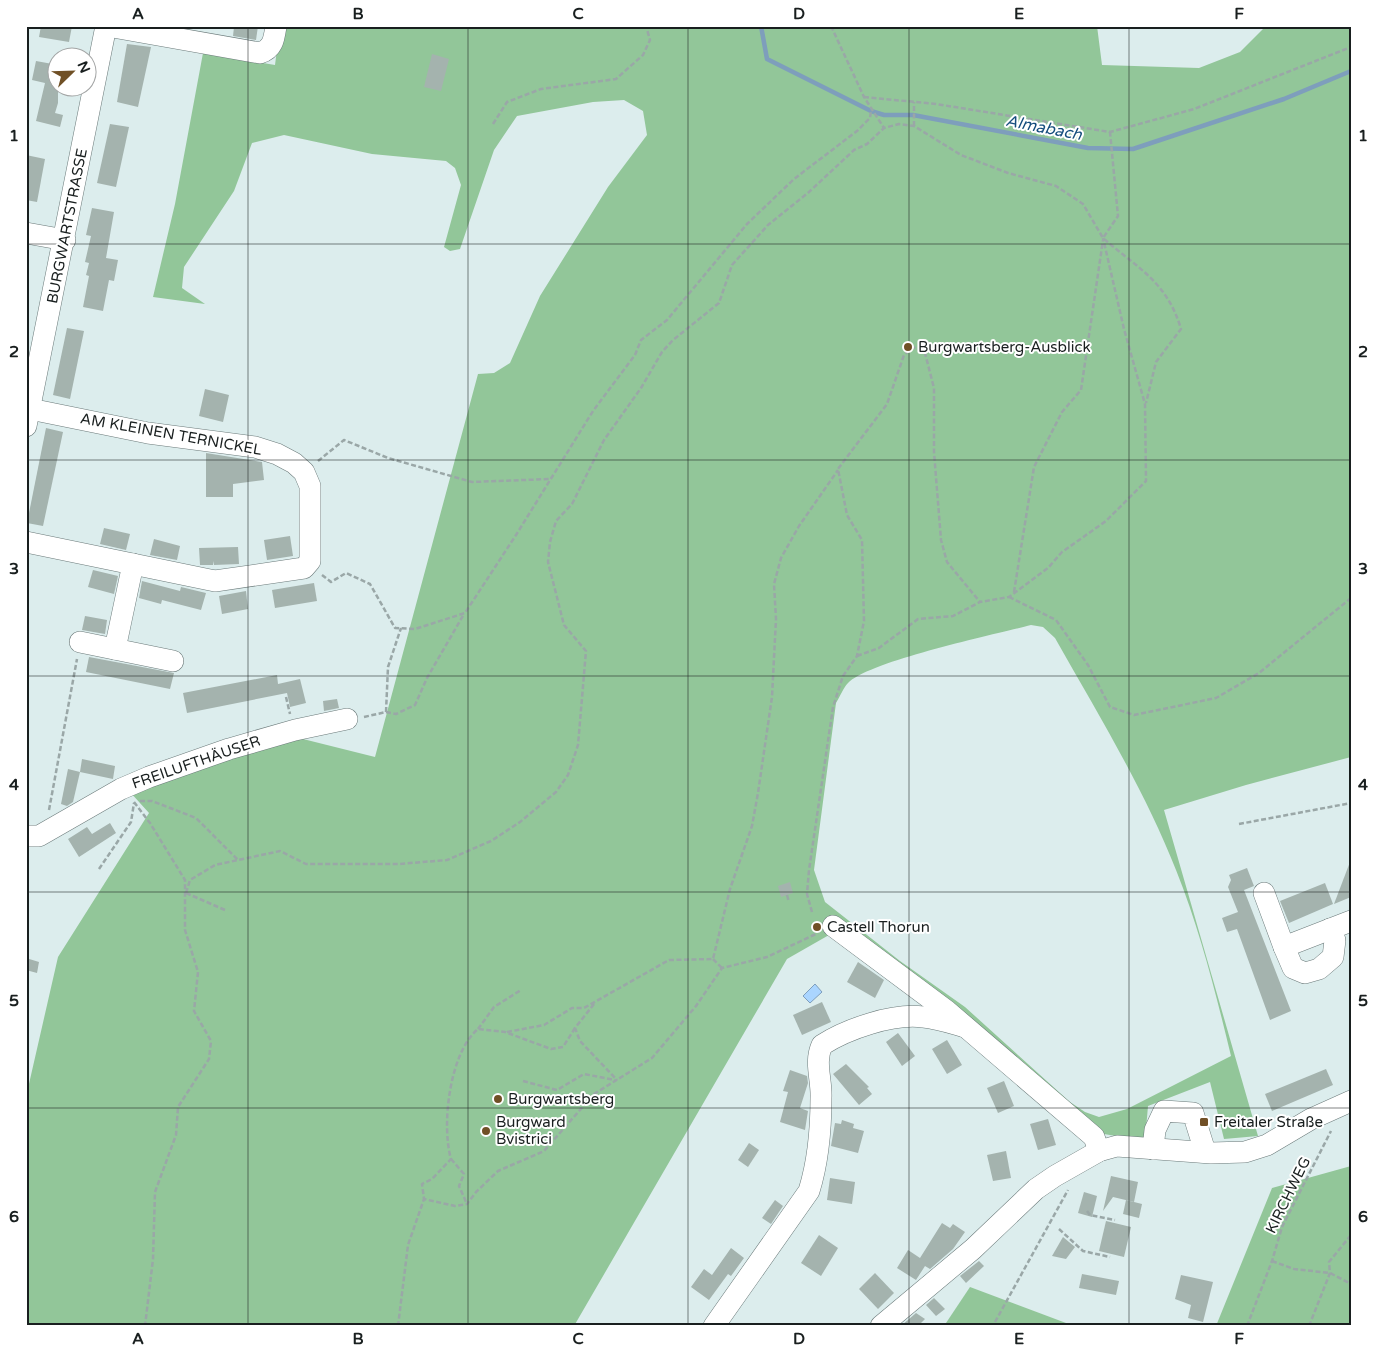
<svg xmlns="http://www.w3.org/2000/svg" width="1377" height="1352" viewBox="0 0 1377 1352" font-family="'Varela Round',sans-serif">
<style>
.green{fill:#92c699;fill-rule:evenodd}
.water{fill:#aad5ff;stroke:#7e9ebc}
.lines{fill:none;stroke-linecap:round;stroke-linejoin:round}
.stream{stroke:#7e9ebc;stroke-width:4.5}
.building{fill:#a4b3ae}
.minor-casing{stroke:#6b7a7a;stroke-width:22}
.path{stroke:#9aa7a7;stroke-width:2.5;stroke-dasharray:5 2.5;stroke-linecap:butt}
.minor{stroke:#fff;stroke-width:21}
.grid{fill:none;stroke:#191f1f;stroke-width:1;stroke-opacity:0.55}
.poi-dot{fill:#705026;stroke:#fff;stroke-width:2}
.labels{text-anchor:middle;stroke-width:4;stroke-linejoin:round;paint-order:stroke}
.street-label{font-size:15px;fill:#191f1f;stroke:#fff}
.poi-label{font-size:15px;fill:#191f1f;stroke:#fff;text-anchor:start}
.water-label{font-size:16px;font-style:italic;fill:#154d7d;stroke:#fff}
.neatline{fill:none;stroke:#191f1f;stroke-width:2}
.grid-label{font-size:16px;text-anchor:middle;font-weight:bold;fill:#191f1f}
</style>
<rect width="100%" height="100%" fill="#dceded"/>
<g class="green">
<path d="M280 26H1097L1102 65 1199 68 1240 52 1266 26H1351V757L1246 785 1164 810 1258 1136 1224 1139 1210 1082 1148 1106 1145 1141 1104 1134 843 927 787 959 574 1326H26V1097L58 957 149 813 130 792 295 737 375 757 478 374 494 373 510 363 540 296 608 187 647 135 643 111 624 100 593 102 517 116 494 150 460 249 450 251 444 247 461 185 455 168 446 161 372 154 284 135 252 143 234 191 184 267 182 288 205 304 153 297 175 204 203 53 275 65ZM1031 625 1043 627 1055 638C1098 714 1144 789 1176 870 1200 930 1216 994 1231 1056L1127 1109 1099 1117 1085 1112 1070 1102 965 1007 900 961 825 902 814 870 836 703C840 697 843 688 848 683 869 661 996 634 1031 625Z"/>
<path d="M1351 1166V1326H1216L1272 1188Z"/>
<path d="M970 1287 1074 1326H944Z"/>
</g>
<path class="water" d="M815 984 822 992 810 1003 803 996Z"/>
<g class="lines">
<path class="stream" d="M761 26 767 59 871 111 884 115H913L1088 148 1133 149 1284 99 1351 71"/>
</g>
<g class="building">
<path d="M41 26H72L69 42 39 37Z"/>
<path d="M241 26H258L256 40 233 36 234 27Z"/>
<path d="M127 44 151 47 138 107 117 102Z"/>
<path d="M432 54 449 59 441 91 424 87Z"/>
<path d="M36 61 58 65V103L55 113 63 115 60 127 36 121 45 83 32 80Z"/>
<path d="M110 124 129 127 116 187 97 183Z"/>
<path d="M26 155 45 159 37 202 26 200Z"/>
<path d="M92 208 114 212 106 258 118 260 114 281 109 280 103 311 83 307 89 276 86 275 89 263 85 262 91 236 86 235Z"/>
<path d="M67 328 84 331 70 399 53 395Z"/>
<path d="M205 389 229 395 223 422 199 416Z"/>
<path d="M46 428 63 432 43 526 27 523Z"/>
<path d="M206 453 262 462 264 480 233 484V497H206Z"/>
<path d="M104 528 130 534 126 550 100 544Z"/>
<path d="M290 536 293 556 267 560 264 540Z"/>
<path d="M154 539 180 546 177 560 150 555Z"/>
<path d="M238 547 239 564 214 565V561L213 565H200L199 548Z"/>
<path d="M93 570 118 576 114 594 88 587Z"/>
<path d="M142 581 180 591 181 587 206 593 201 610 162 600 161 604 139 598Z"/>
<path d="M314 583 317 601 275 608 272 590Z"/>
<path d="M246 591 248 609 222 614 219 596Z"/>
<path d="M85 616 107 620 105 634 82 630Z"/>
<path d="M89 657 174 673 170 689 86 672Z"/>
<path d="M277 675 278 684 300 679 306 703 290 707 287 693 187 713 183 693Z"/>
<path d="M337 699 339 708 324 711 323 701Z"/>
<path d="M82 759 115 766 113 779 80 772Z"/>
<path d="M68 769 80 772 73 802 67 806 61 804Z"/>
<path d="M110 823 116 833 79 857 68 839 87 827 92 834Z"/>
<path d="M1350 862 1351 897 1334 904Z"/>
<path d="M1247 868 1254 886 1244 890 1291 1011 1270 1020 1237 929 1227 932 1222 918 1238 912 1228 887 1231 880 1229 875Z"/>
<path d="M790 882 793 893 781 897 778 886Z"/>
<path d="M1325 883 1333 904 1289 923 1280 901Z"/>
<path d="M26 958 39 962 37 973 26 970Z"/>
<path d="M858 962 884 980 875 998 847 982Z"/>
<path d="M822 1002 831 1022 802 1035 793 1015Z"/>
<path d="M898 1033 915 1056 902 1066 886 1042Z"/>
<path d="M947 1040 962 1065 947 1074 932 1049Z"/>
<path d="M846 1064 869 1087 867 1088 872 1094 859 1105 833 1074Z"/>
<path d="M1326 1069 1333 1085 1272 1111 1265 1094Z"/>
<path d="M790 1070 807 1076 808 1083 800 1108 808 1111 805 1130 780 1122 788 1092 783 1091Z"/>
<path d="M1004 1081 1014 1106 998 1113 987 1088Z"/>
<path d="M1048 1119 1056 1145 1038 1150 1030 1124Z"/>
<path d="M842 1120 854 1124 853 1128 864 1131 858 1153 831 1146 835 1123 841 1124Z"/>
<path d="M749 1143 759 1150 748 1167 738 1160Z"/>
<path d="M1006 1151 1011 1178 993 1181 987 1155Z"/>
<path d="M1111 1176 1138 1182 1134 1202 1113 1197 1103 1211Z"/>
<path d="M830 1178 855 1182 852 1204 827 1200Z"/>
<path d="M1084 1192 1097 1196 1092 1217 1078 1213Z"/>
<path d="M775 1200 783 1206 771 1224 762 1218Z"/>
<path d="M1126 1200 1142 1204 1139 1218 1123 1214Z"/>
<path d="M1106 1221 1131 1227 1124 1257 1099 1251Z"/>
<path d="M942 1223 950 1228 953 1224 965 1232 953 1249 930 1269 925 1266 916 1280 897 1268 908 1250 920 1258Z"/>
<path d="M819 1235 838 1248 821 1276 801 1263Z"/>
<path d="M1063 1237 1075 1247 1066 1259 1052 1256Z"/>
<path d="M731 1248 744 1258 731 1276 728 1274 709 1300 691 1287 704 1269 712 1275Z"/>
<path d="M979 1261 984 1266 966 1283 960 1276Z"/>
<path d="M875 1273 894 1293 878 1309 859 1289Z"/>
<path d="M1082 1274 1119 1281 1116 1295 1079 1288Z"/>
<path d="M1181 1275 1213 1282 1203 1322 1188 1318 1191 1305 1175 1299Z"/>
<path d="M934 1298 945 1309 936 1316 926 1305Z"/>
<path d="M916 1313 925 1319 918 1326H901Z"/>
</g>
<g class="lines">
<g class="minor-casing">
<g id="minor">
<path d="M107 26 260 53C273 49 274 39 276 26"/>
<path d="M26 233 65 240"/>
<path d="M26 426 106 26"/>
<path d="M26 542 215 581 304 568 310 561V486L304 472 294 463 277 454 255 447 148 433 30 409"/>
<path d="M80 642 173 661"/>
<path d="M115 649 133 564"/>
<path d="M26 836H39L121 789 149 777 229 749 295 730 347 719"/>
<path d="M1264 893 1284 947 1351 921"/>
<path d="M833 926 947 1011 1094 1137 1099 1151"/>
<path d="M1284 947 1293 968 1305 973 1319 969 1333 957 1335 940 1330 929"/>
<path d="M1153 1149 1155 1130 1164 1111 1193 1113 1203 1145V1152"/>
<path d="M714 1326 809 1191C818 1162 821 1130 821 1098 822 1080 814 1062 822 1045 847 1029 893 1013 923 1017 937 1018 951 1023 965 1027"/>
<path d="M881 1326 973 1249 1036 1189 1055 1176 1099 1151 1117 1146 1211 1153 1245 1152 1267 1145 1311 1119 1351 1101"/>
</g>
</g>
<g class="path">
<path d="M831 26 864 97 884 128"/>
<path d="M864 97 936 104 1110 132 1194 109 1351 47"/>
<path d="M493 124 507 102 541 89 616 79 643 55 650 40 646 26"/>
<path d="M914 126V102"/>
<path d="M1104 239C1139 269 1167 282 1181 329L1156 362 1146 403"/>
<path d="M318 461 344 440 388 458 472 482 550 479"/>
<path d="M322 575 331 582 346 573 370 584 395 628 415 629 465 613 516 535 593 411 635 355 641 340 667 320 747 224 794 179 857 131 870 118 871 111"/>
<path d="M1014 592 1034 467 1062 412 1081 390 1103 240"/>
<path d="M1009 597 1056 620 1088 665 1110 707 1134 715 1216 698 1259 673 1351 598"/>
<path d="M857 656 879 648 918 619 953 616 980 602 1009 597 1048 568 1062 552 1106 521 1146 481 1145 404 1124 329 1103 238"/>
<path d="M286 697 290 714"/>
<path d="M386 712 396 714 415 705 427 678 464 614"/>
<path d="M364 717 386 712 388 667 401 628"/>
<path d="M140 801H152L196 818 238 860"/>
<path d="M134 802 150 823 185 880V930L198 972 194 1011 211 1041 209 1059 178 1107 176 1135 155 1192 153 1259 145 1326"/>
<path d="M49 810 77 659"/>
<path d="M1239 824 1351 803"/>
<path d="M99 869 131 822 134 803"/>
<path d="M186 893 190 880 215 865 280 851 306 864H399L447 860 491 841 520 822 556 792 568 775 578 745 586 651 564 625 548 562 550 542 556 521 572 504 604 440 641 388 662 352 673 340 719 303 732 265 768 225 809 192 854 150 867 144 884 128 899 124 914 126 961 155 1008 173 1056 186 1083 204 1103 238 1118 216 1110 132"/>
<path d="M186 893 225 910"/>
<path d="M787 895 789 902"/>
<path d="M812 912 807 894 809 870 833 707 843 676 857 656 864 621 862 540 847 515 838 469 887 404 904 355 913 347 925 353 934 388V452L941 540 947 562 980 602"/>
<path d="M713 959 722 968"/>
<path d="M594 1004 575 1028 580 1041 617 1080"/>
<path d="M575 1028 563 1047 551 1049 505 1032 478 1029C450 1052 441 1124 451 1159L432 1179 422 1184 424 1199 455 1206 467 1204 476 1192 498 1171 544 1151 594 1094 652 1058 696 1006 722 968 767 957 818 933"/>
<path d="M478 1029 494 1007 521 990"/>
<path d="M507 1032 544 1025 572 1008H584L669 960 713 959 730 889 752 826 758 793 772 697 776 619 774 584 781 558 799 526 838 470"/>
<path d="M523 1081 557 1090 584 1074 615 1080"/>
<path d="M451 1159 464 1174 459 1186 467 1204"/>
<path d="M1087 1211 1090 1215 1115 1220"/>
<path d="M1059 1229 1083 1251 1110 1257"/>
<path d="M1272 1261 1294 1269 1330 1273 1351 1284"/>
<path d="M995 1322 1068 1190"/>
<path d="M398 1326 408 1245 424 1199"/>
<path d="M1247 1326 1272 1261 1282 1227 1331 1131"/>
<path d="M1309 1326 1330 1273 1329 1262 1351 1235"/>
</g>
<use href="#minor" class="minor"/>
</g>
<path class="grid" d="M248 26V1326M468 26V1326M688 26V1326M909 26V1326M1129 26V1326M26 244H1351M26 460H1351M26 676H1351M26 892H1351M26 1108H1351"/>
<g class="poi-dot">
<circle cx="908" cy="347" r="5"/>
<circle cx="817" cy="927" r="5"/>
<circle cx="498" cy="1099" r="5"/>
<rect x="1199" y="1117" width="10" height="10" rx="2.5"/>
<circle cx="486" cy="1131" r="5"/>
</g>
<g class="labels">
<g class="street-label">
<text transform="translate(67 226) rotate(-79)" y="5">BURGWARTSTRASSE</text>
<text transform="translate(171 434) rotate(10)" y="5">AM KLEINEN TERNICKEL</text>
<text transform="translate(196 762) rotate(-19)" y="5">FREILUFTHÄUSER</text>
<text transform="translate(1288 1195) rotate(-64)" y="5">KIRCHWEG</text>
</g>
<g class="poi-label">
<text x="918" y="352">Burgwartsberg-Ausblick</text>
<text x="827" y="932">Castell Thorun</text>
<text x="508" y="1104">Burgwartsberg</text>
<text x="496" y="1127">Burgward<tspan x="496" dy="17">Bvistrici</tspan></text>
<text x="1214" y="1127">Freitaler Straße</text>
</g>
<g class="water-label">
<text transform="translate(1044 127) rotate(11)" y="6">Almabach</text>
</g>
</g>
<rect width="1377" height="1352" fill="none" stroke="#ffffff" stroke-width="55"/>
<g transform="translate(72 72) rotate(67)"><circle r="24" fill="#ffffff" stroke="#a3a5a5"/>
<path d="M0-4L9 19L0 12L-9 19Z" fill="#705026"/>
<text y="-8" font-size="14" font-weight="bold" text-anchor="middle" fill="#191f1f">N</text>
</g>
<rect x="28" y="28" width="1322" height="1296" class="neatline"/>
<g class="grid-label">
<text x="138" y="19">A</text>
<text x="358" y="19">B</text>
<text x="578" y="19">C</text>
<text x="799" y="19">D</text>
<text x="1019" y="19">E</text>
<text x="1239" y="19">F</text>
<text x="14" y="141">1</text>
<text x="1363" y="141">1</text>
<text x="14" y="357">2</text>
<text x="1363" y="357">2</text>
<text x="14" y="574">3</text>
<text x="1363" y="574">3</text>
<text x="14" y="790">4</text>
<text x="1363" y="790">4</text>
<text x="14" y="1006">5</text>
<text x="1363" y="1006">5</text>
<text x="14" y="1222">6</text>
<text x="1363" y="1222">6</text>
<text x="138" y="1344">A</text>
<text x="358" y="1344">B</text>
<text x="578" y="1344">C</text>
<text x="799" y="1344">D</text>
<text x="1019" y="1344">E</text>
<text x="1239" y="1344">F</text>
</g>
</svg>
